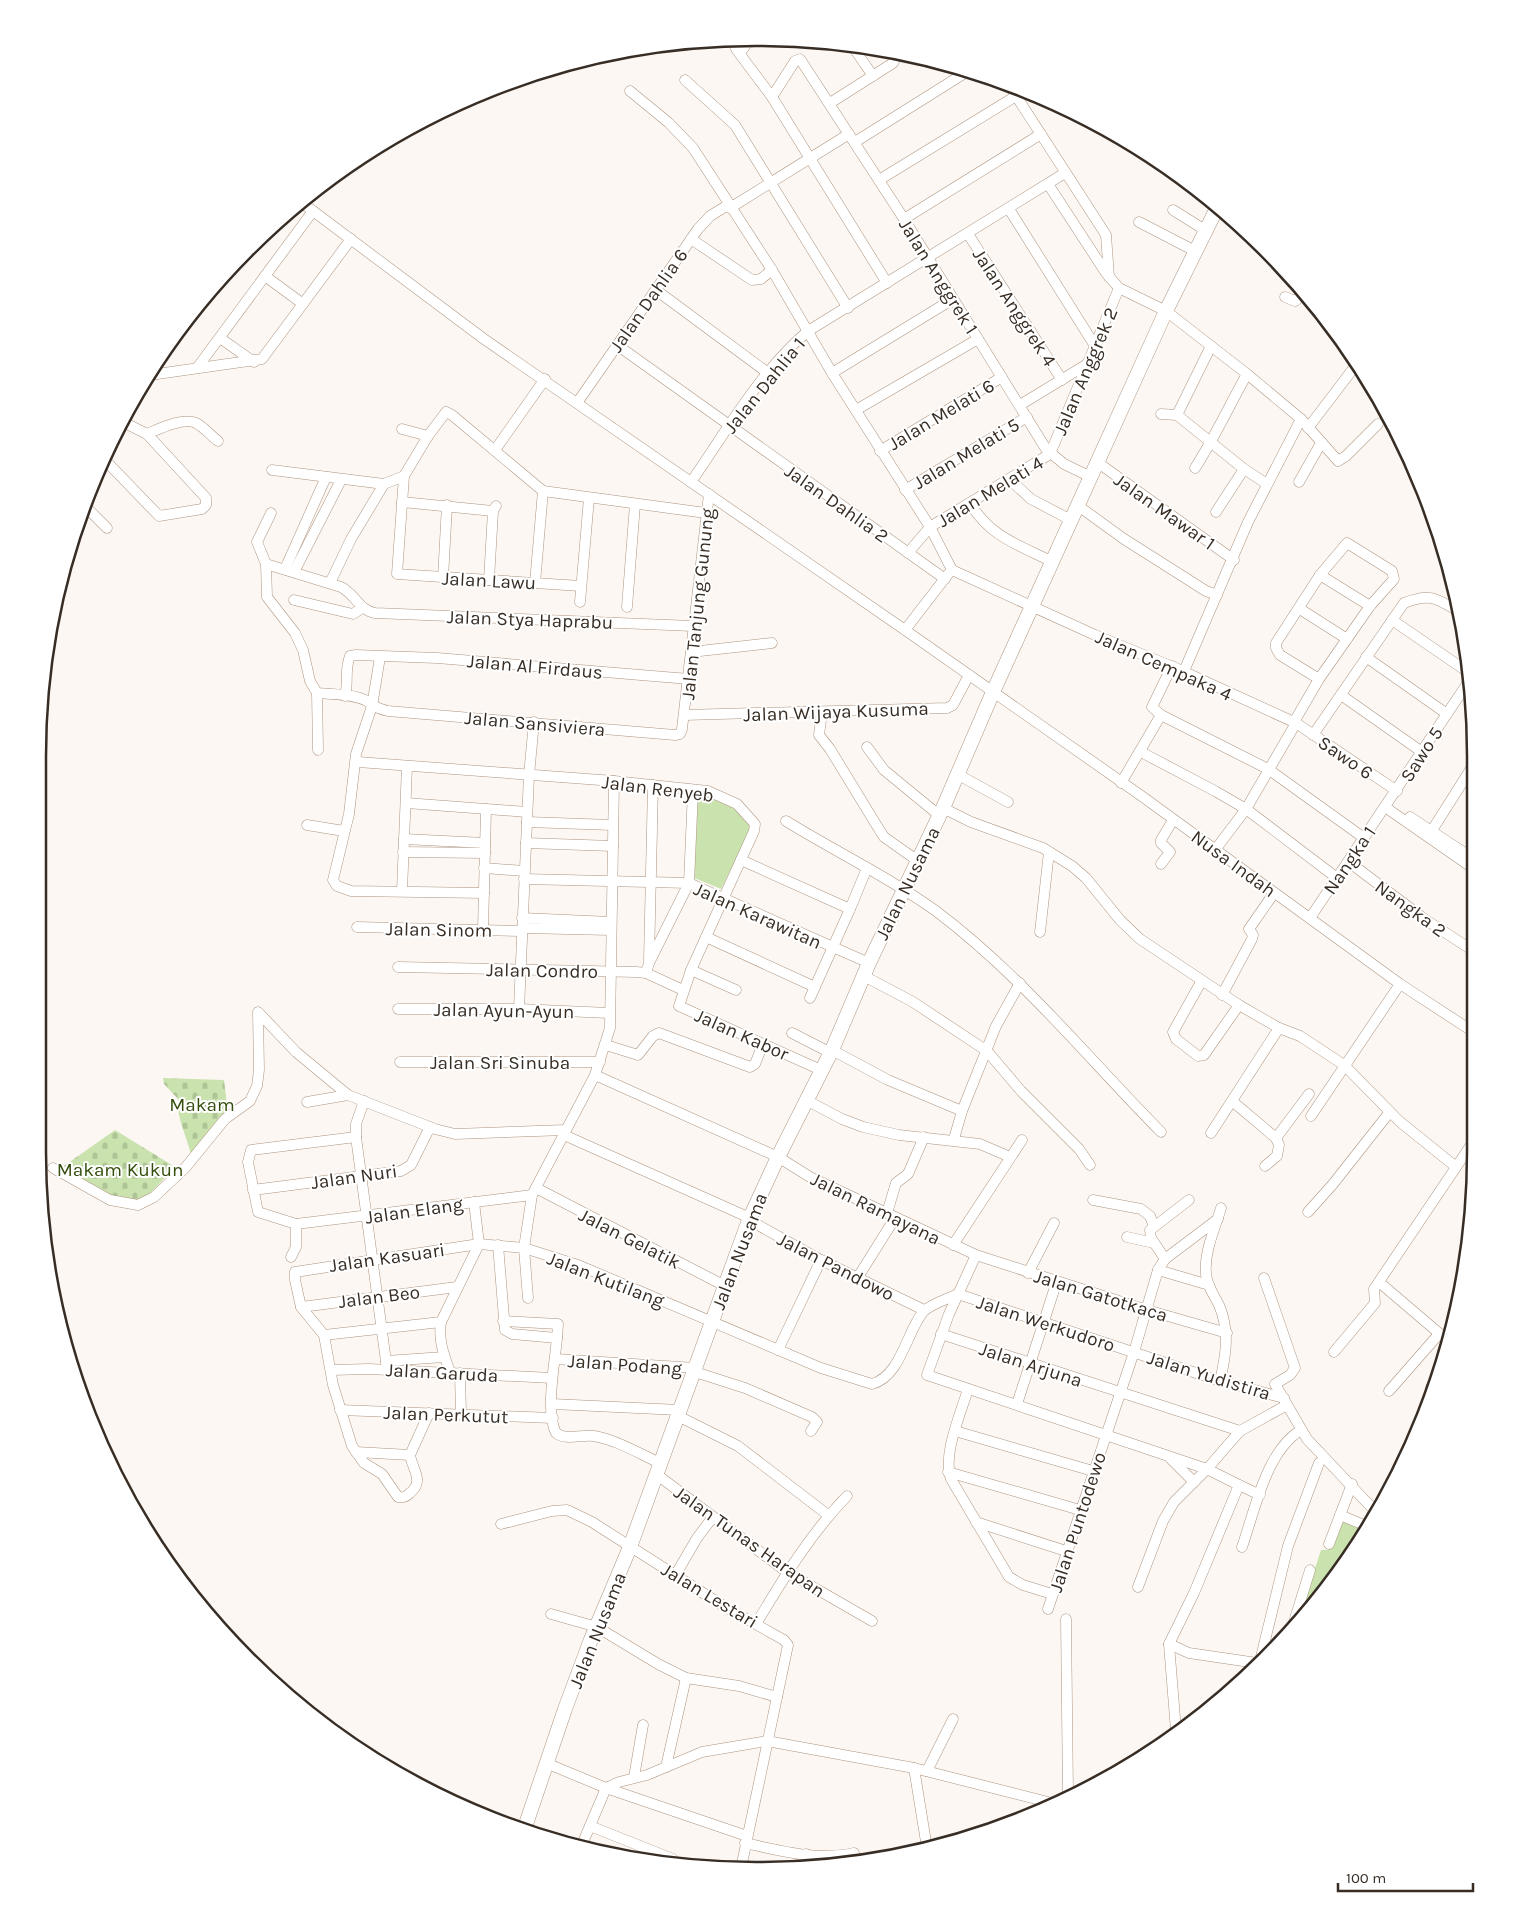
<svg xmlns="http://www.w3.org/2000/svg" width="1513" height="1908" viewBox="0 0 1513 1908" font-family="Karla,sans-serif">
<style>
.cemetery{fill:url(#cemetery-stones)}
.pitch{fill:#cae3ae}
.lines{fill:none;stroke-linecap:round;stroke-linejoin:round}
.street-casing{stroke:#ad947f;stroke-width:11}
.secondary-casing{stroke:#ad947f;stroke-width:15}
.street{stroke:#fff;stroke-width:10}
.secondary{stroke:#fff;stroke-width:14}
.labels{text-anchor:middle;stroke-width:4;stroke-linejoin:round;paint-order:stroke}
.street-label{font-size:19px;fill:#372d24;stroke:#fff}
.park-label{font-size:19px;fill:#344d0c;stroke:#fff}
.rim{fill:none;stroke:#372d24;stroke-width:2.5}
</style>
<defs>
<pattern id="cemetery-stones" width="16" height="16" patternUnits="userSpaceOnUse" patternTransform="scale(1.25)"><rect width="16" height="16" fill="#cae3ae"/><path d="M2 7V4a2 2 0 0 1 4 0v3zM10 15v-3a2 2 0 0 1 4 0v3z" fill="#aec396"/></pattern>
</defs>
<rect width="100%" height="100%" fill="#fdf7f3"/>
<g class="cemetery">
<path d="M163 1078 224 1080 228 1113 191 1155C187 1136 176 1118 178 1099L164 1084Z"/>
<path d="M115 1130 175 1167 142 1202 110 1198 61 1168Z"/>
</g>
<g class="pitch">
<path d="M698 795C723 798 735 809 753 825L721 889 692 877Z"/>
<path d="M1339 1519 1362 1529 1327 1589 1298 1620 1321 1550H1328Z"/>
</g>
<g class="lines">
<g class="street-casing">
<g id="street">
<path d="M853 47 873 76"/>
<path d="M736 49 772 97 887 283"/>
<path d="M740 53 749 41"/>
<path d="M685 80 735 125 848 308"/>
<path d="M1011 88 1106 235 1109 277"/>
<path d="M630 91 669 123 693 148 772 270 832 373 930 527 952 570"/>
<path d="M772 97 795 61 800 59 904 219 1046 449 1064 464 1091 477"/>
<path d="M830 103 893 63 895 59 891 53"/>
<path d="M855 142 968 71"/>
<path d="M879 180 1016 96"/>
<path d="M1048 184 1106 273 1119 288 1166 311 1247 374 1301 419 1338 461 1346 456 1378 424"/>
<path d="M301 202 484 339 905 630 1143 797 1400 984 1475 1033"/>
<path d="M730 208 849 134"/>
<path d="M1009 209 1095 346"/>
<path d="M1173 210 1205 230"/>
<path d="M904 219 1041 134"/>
<path d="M1139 222 1195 251"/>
<path d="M968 234 1062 380"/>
<path d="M691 239 752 280 761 279 772 270"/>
<path d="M265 276 303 304"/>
<path d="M656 290 768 373"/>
<path d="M1285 297 1295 301 1305 293"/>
<path d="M220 338 254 362"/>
<path d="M617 345 945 579"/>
<path d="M197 368 313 211"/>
<path d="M832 373 953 299"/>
<path d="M150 375 262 359 351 239"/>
<path d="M577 403 698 229 710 216 728 205"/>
<path d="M1020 405 1089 363"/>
<path d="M856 410 978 339"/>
<path d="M1161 414 1177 415 1244 469 1267 484"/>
<path d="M1177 415 1211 346"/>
<path d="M1308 428 1356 365"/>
<path d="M402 429 428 436"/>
<path d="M147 434C159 429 183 417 196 423 204 427 211 436 218 441"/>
<path d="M495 450 545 379"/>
<path d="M880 451 1002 377"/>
<path d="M105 460 159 516 202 509 206 505V498L147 434 123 422"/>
<path d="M1097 462 1234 560"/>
<path d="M1195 468C1215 437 1229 406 1247 374"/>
<path d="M272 470 384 484 404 476 428 436 446 412 452 415 543 491 706 513"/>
<path d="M404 476 397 574 581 586"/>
<path d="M1009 479 1031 499 1071 520"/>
<path d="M691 482C727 430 760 372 808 331L1065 173"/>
<path d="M1299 482 1321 443"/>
<path d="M905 490 1027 417"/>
<path d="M402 502 493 511"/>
<path d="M970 503C990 537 1019 545 1053 562"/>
<path d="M1077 505 1124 539 1206 591 1217 595"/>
<path d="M85 506 107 528"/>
<path d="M1216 512 1244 469"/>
<path d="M271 513 257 542 266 564 267 597 295 633 303 650 310 681 317 693C332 694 354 694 367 701 376 707 377 708 388 711L675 735 680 734 682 729 709 494"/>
<path d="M908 553 930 527 1050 454 1119 288"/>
<path d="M266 564 341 587C355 594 359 610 375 613L693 626"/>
<path d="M285 569 326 477"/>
<path d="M952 570 1095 635 1178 669 1296 723 1397 791"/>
<path d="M294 572 341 480"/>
<path d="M1320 575 1370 606"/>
<path d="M443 578 447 505"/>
<path d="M489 580 493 511 496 506"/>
<path d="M330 583 351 539 384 484"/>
<path d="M535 583 543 491"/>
<path d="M294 600 353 614 362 608"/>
<path d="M580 602 589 498"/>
<path d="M627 607 635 504"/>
<path d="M1300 609 1347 639"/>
<path d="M1392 620 1468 672"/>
<path d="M905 630 949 573"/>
<path d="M691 652 772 643"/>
<path d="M380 657 372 706 356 754 349 814 333 880 337 886 351 891 484 893"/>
<path d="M1366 657 1447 714"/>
<path d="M1184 671 1248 522 1301 419"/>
<path d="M317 693 318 750"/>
<path d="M1341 695 1422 752"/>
<path d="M345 696C349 681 344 671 350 656L356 655 437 658 689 679"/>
<path d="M822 712 819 735 830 749 877 826 884 837 918 861"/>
<path d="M684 715 947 708 953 705 969 675"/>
<path d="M1161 715 1268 769 1364 838"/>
<path d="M1294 722 1319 679 1370 606 1394 579 1392 571 1347 543 1320 575 1276 643V648L1280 655 1319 679"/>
<path d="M1313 735 1404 603C1430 593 1436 598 1458 611"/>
<path d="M867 747 884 770 940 816"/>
<path d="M1141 752 1215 791 1246 809 1337 878"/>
<path d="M358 762 614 781 708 791 737 804 755 824 754 831 691 970 679 1006 821 1070"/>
<path d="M957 774 1008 802"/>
<path d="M1121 783 1161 715 1152 707 1172 666"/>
<path d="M406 803 527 812"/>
<path d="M1385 807 1474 869"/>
<path d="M943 808 971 822 1043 848 1072 866 1086 878 1120 920 1140 939 1239 1005 1279 1028 1300 1036 1344 1065 1399 1121 1456 1167"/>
<path d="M1410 817 1474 859"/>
<path d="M786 821C836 852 889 877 936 911 1021 975 1087 1057 1161 1132"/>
<path d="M527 822 613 825"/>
<path d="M307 825 344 831"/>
<path d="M1429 835 1474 764"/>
<path d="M404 839 485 843"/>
<path d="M526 843 613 846"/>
<path d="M1215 850 1246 809 1296 723"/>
<path d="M403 852 485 853"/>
<path d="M741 860 850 909 810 998"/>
<path d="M1349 862 1423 918 1475 952"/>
<path d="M1161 864 1170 852 1161 843V840L1173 820"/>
<path d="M484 868 524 871"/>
<path d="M524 879 689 883 869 963"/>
<path d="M402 891 407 766"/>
<path d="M850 909 867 868"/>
<path d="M522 918 611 922"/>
<path d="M1310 918 1469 681"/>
<path d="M357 927 522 931"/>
<path d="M522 928 611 930"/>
<path d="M483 930 486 809"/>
<path d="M1040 932 1049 852"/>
<path d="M706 937 815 987"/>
<path d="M649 960 653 785"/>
<path d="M398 967 636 972 646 973 683 990"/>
<path d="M691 970 736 990"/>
<path d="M646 973 649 963 689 883 693 790"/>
<path d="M864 976 913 1002 987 1051 1021 1091 1079 1149 1090 1165"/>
<path d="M1201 982 1173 1032 1176 1039 1198 1056 1204 1055 1239 1005"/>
<path d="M1222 995 1252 939 1253 935 1249 929 1274 893"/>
<path d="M398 1009H519L609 1013"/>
<path d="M519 1009 529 775 534 722"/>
<path d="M792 1033 831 1053"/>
<path d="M606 1045 638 1055 653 1036 659 1033 750 1067 755 1064 763 1044"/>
<path d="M832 1050 888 1080 962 1111"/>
<path d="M400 1062H600"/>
<path d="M595 1075 778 1157 810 1177 976 1255 1147 1310 1227 1333"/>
<path d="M806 1100 842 1119 863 1127 899 1135 980 1144 1010 1157"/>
<path d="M364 1101 356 1124V1137L387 1369"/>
<path d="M1232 1101 1276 1138 1279 1145 1277 1156 1265 1166"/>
<path d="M307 1102 348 1095"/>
<path d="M1311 1116 1400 984"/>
<path d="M1211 1133 1279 1028"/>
<path d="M564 1135 750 1218"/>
<path d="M356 1137 251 1150 248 1162 258 1212 296 1224 532 1195"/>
<path d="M1276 1138 1309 1094"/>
<path d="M954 1139 962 1111 996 1026 1020 983"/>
<path d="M53 1168 110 1200 138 1205 154 1197 185 1168 225 1119 250 1101 257 1086 259 1070 258 1012 296 1052 348 1095 435 1129 455 1134 566 1130"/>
<path d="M536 1188 725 1286"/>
<path d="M253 1190 401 1171 411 1165 430 1127"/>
<path d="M1093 1200 1141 1209 1150 1216 1154 1227"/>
<path d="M1308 1212 1333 1184 1389 1113"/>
<path d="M887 1213 896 1183 908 1174 924 1137"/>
<path d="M749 1220 821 1260 924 1310"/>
<path d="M1127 1237 1154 1243"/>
<path d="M498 1245 505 1330 512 1334 557 1338C555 1362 545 1412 556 1433 566 1441 582 1434 594 1436 617 1440 640 1454 660 1463"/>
<path d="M953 1245 1022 1140"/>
<path d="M976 1255 949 1314 927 1375 1207 1469 1239 1485 1194 1593 1169 1644 1176 1731"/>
<path d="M291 1257 296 1247V1224"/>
<path d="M1165 1259 1151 1238 1150 1230 1189 1200"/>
<path d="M1158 1270 1209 1285"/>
<path d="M1028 1273 1054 1223"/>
<path d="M858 1277 895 1218"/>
<path d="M1264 1278 1295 1368 1290 1375 1275 1384 1307 1439 1373 1509"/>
<path d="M1379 1282 1447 1340"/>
<path d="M958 1294 1220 1381 1284 1398"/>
<path d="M528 1298 524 1248 532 1195 595 1075 610 1028 614 781"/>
<path d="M301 1307 457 1287"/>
<path d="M503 1321 558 1324 557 1338"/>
<path d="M941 1334 1240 1431"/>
<path d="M324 1335 441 1322"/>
<path d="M778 1350 821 1260"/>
<path d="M1334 1352 1375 1303 1374 1289 1475 1139"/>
<path d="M555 1359 696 1368"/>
<path d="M386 1361 444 1357"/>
<path d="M331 1370 369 1369 552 1378"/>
<path d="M450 1372C444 1355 438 1340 441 1322L479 1244 474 1202"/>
<path d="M695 1372 745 1388 812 1417 817 1422 811 1431"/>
<path d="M460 1373 461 1414"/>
<path d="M1220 1381C1226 1355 1230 1331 1219 1305 1214 1295 1206 1284 1206 1273 1204 1252 1215 1228 1221 1208"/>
<path d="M1431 1387 1434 1384"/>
<path d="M968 1389C961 1413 942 1455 951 1479L1009 1577 1023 1585 1052 1594"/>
<path d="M1389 1391 1439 1334"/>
<path d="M552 1404 680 1410"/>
<path d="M1017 1404 1057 1281"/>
<path d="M340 1410 553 1418"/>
<path d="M429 1413 410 1455C412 1469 425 1481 410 1493 406 1497 403 1498 398 1497L382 1474 364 1463 352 1446 333 1385 324 1335 301 1307 295 1280V1272L479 1244 524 1248 578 1265 821 1368 872 1384C901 1376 906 1333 923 1312 930 1304 948 1299 958 1294"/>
<path d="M678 1416 738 1446 828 1515"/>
<path d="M955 1431 1093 1471"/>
<path d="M356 1452 410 1455"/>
<path d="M1170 1458 1194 1482"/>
<path d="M948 1472 1080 1510"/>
<path d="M656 1474 787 1572 872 1621"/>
<path d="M1239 1485 1260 1495"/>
<path d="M1340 1515 1364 1525"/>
<path d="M976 1522 1066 1551"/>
<path d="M501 1524 552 1511 567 1510 592 1522 725 1607 784 1640 788 1645 741 1868"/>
<path d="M1329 1544 1352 1484"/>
<path d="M1242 1547C1255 1510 1266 1451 1301 1430"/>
<path d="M676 1574 697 1538 713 1517"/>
<path d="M1138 1587 1163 1521 1174 1502 1207 1469 1240 1431 1287 1405"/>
<path d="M1048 1609 1134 1352 1158 1270 1165 1259 1218 1219"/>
<path d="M551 1614 597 1627 658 1664 686 1678 739 1686 777 1697"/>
<path d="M1066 1619 1068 1794"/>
<path d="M756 1624C783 1579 810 1534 847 1496"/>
<path d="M1293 1625 1310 1570"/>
<path d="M1169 1644 1189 1653 1257 1663"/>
<path d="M1260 1661 1288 1546 1319 1463"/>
<path d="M546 1763 606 1788 747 1836"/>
<path d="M666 1767 686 1678"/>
<path d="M914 1768 927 1848"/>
<path d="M927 1771 953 1719"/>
<path d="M634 1777 643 1725"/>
<path d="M590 1826 673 1859"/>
<path d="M745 1843C781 1851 818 1861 854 1853"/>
<path d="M581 1847 606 1788 619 1782 647 1775 702 1752 767 1741 914 1768 1048 1802"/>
<path d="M803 1864 806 1854"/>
</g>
</g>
<g class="secondary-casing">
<path id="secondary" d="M525 1827 565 1709 590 1642 630 1547 749 1220 778 1157 832 1050 869 963 943 808 993 692 1166 311 1217 208"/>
</g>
<use href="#street" class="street"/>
<use href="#secondary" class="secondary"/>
</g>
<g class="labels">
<g class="street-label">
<text transform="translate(939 276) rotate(58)" y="7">Jalan Anggrek 1</text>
<text transform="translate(648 300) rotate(-55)" y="7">Jalan Dahlia 6</text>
<text transform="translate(1015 307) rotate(57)" y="7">Jalan Anggrek 4</text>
<text transform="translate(1085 371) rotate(-67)" y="7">Jalan Anggrek 2</text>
<text transform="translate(764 385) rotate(-51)" y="7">Jalan Dahlia 1</text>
<text transform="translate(941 414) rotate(-31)" y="7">Jalan Melati 6</text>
<text transform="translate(966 453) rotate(-31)" y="7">Jalan Melati 5</text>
<text transform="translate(990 491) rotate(-31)" y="7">Jalan Melati 4</text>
<text transform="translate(837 503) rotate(35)" y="7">Jalan Dahlia 2</text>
<text transform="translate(1165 511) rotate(35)" y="7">Jalan Mawar 1</text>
<text transform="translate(489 580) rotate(3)" y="7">Jalan Lawu</text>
<text transform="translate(697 604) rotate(-84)" y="7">Jalan Tanjung Gunung</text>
<text transform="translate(530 619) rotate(2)" y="7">Jalan Stya Haprabu</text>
<text transform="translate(1164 665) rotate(24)" y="7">Jalan Cempaka 4</text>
<text transform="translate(535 666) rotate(5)" y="7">Jalan Al Firdaus</text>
<text transform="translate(836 711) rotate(-2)" y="7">Jalan Wijaya Kusuma</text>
<text transform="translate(535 723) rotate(5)" y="7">Jalan Sansiviera</text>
<text transform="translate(1421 754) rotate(-57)" y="7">Sawo 5</text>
<text transform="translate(1346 757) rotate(34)" y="7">Sawo 6</text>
<text transform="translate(658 788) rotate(7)" y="7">Jalan Renyeb</text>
<text transform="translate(1349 860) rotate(-56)" y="7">Nangka 1</text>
<text transform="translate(1234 863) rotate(36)" y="7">Nusa Indah</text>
<text transform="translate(907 883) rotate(-64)" y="7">Jalan Nusama</text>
<text transform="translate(1411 908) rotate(36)" y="7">Nangka 2</text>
<text transform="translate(758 915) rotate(24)" y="7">Jalan Karawitan</text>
<text transform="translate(439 929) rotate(1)" y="7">Jalan Sinom</text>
<text transform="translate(542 970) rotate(1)" y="7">Jalan Condro</text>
<text transform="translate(504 1010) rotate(1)" y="7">Jalan Ayun-Ayun</text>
<text transform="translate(742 1034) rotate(24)" y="7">Jalan Kabor</text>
<text x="500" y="1069">Jalan Sri Sinuba</text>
<text transform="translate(354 1176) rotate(-8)" y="7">Jalan Nuri</text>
<text transform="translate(876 1208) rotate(26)" y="7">Jalan Ramayana</text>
<text transform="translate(414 1210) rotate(-8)" y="7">Jalan Elang</text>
<text transform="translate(630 1238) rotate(27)" y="7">Jalan Gelatik</text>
<text transform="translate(739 1251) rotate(-69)" y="7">Jalan Nusama</text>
<text transform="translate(387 1257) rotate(-8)" y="7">Jalan Kasuari</text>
<text transform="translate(836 1266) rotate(27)" y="7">Jalan Pandowo</text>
<text transform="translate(606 1279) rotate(21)" y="7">Jalan Kutilang</text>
<text transform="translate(1101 1295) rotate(17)" y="7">Jalan Gatotkaca</text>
<text transform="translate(379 1296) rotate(-7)" y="7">Jalan Beo</text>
<text transform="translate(1046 1323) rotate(18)" y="7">Jalan Werkudoro</text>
<text transform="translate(625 1364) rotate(4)" y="7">Jalan Podang</text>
<text transform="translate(1031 1364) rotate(18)" y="7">Jalan Arjuna</text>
<text transform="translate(442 1372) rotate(3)" y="7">Jalan Garuda</text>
<text transform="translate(1209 1375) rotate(17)" y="7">Jalan Yudistira</text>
<text transform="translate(446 1414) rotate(2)" y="7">Jalan Perkutut</text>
<text transform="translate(1077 1522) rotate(-72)" y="7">Jalan Puntodewo</text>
<text transform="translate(750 1541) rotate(35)" y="7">Jalan Tunas Harapan</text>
<text transform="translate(710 1595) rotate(31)" y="7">Jalan Lestari</text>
<text transform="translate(597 1630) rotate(-68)" y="7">Jalan Nusama</text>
</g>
<g class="park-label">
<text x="202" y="1111">Makam</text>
<text x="120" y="1176">Makam Kukun</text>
</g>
</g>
<path d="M0 0H1513V1908H0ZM756 46H757A710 710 0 0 1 1467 756V1152A710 710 0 0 1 757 1862H756A710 710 0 0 1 46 1152V756A710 710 0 0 1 756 46Z" fill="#fff" fill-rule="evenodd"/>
<path class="rim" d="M756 46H757A710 710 0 0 1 1467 756V1152A710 710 0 0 1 757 1862H756A710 710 0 0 1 46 1152V756A710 710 0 0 1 756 46Z"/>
<path d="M1338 1883v8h135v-8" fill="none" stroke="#372d24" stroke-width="2.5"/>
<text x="1346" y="1883" font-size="15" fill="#372d24" stroke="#ffffff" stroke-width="4" paint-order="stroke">100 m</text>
</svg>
